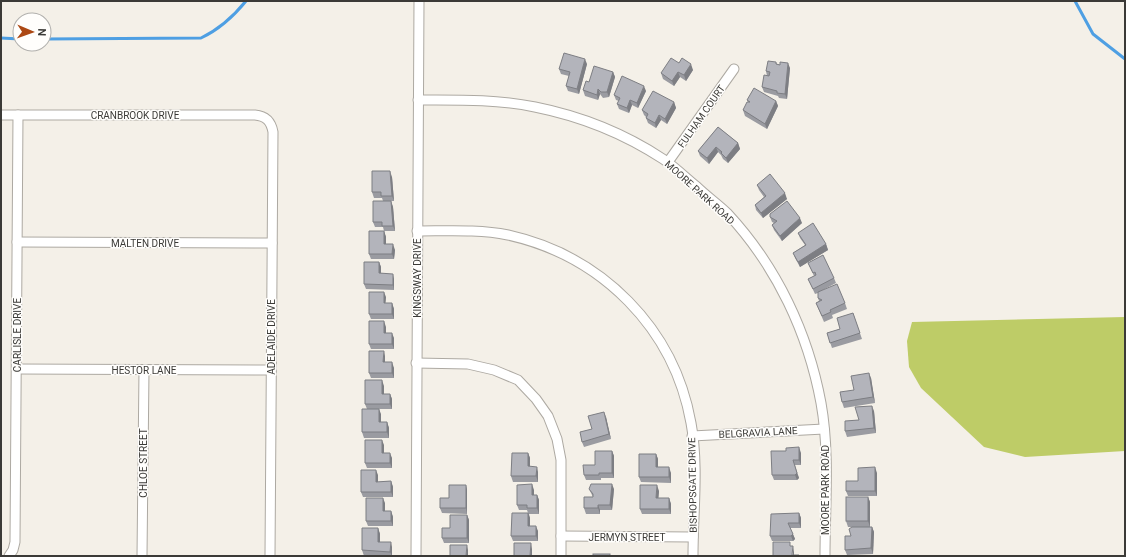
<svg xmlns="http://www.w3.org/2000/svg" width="1126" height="557" viewBox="0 0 1126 557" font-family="Roboto,sans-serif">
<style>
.forest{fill:#becc67}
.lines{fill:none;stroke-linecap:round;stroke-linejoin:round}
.stream{stroke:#4e9fe3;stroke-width:3}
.minor-casing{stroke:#ada9a2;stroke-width:11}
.minor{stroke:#fff;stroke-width:9}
.wall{fill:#9a9ba1}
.shaded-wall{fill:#7d7e83}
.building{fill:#b3b4bb;stroke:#7d7e83}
.labels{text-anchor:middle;stroke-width:3;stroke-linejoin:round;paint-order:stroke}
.street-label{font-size:10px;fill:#3b3a37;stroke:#fffefc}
</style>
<rect width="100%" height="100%" fill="#f4f0e8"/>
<path class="forest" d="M1125 317V451L1025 457 984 447 921 388 909 367 907 341 912 322Z"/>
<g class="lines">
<g class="stream">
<path d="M1075 1 1093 34 1125 59"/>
<path d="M1 38 20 39"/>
<path d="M44 39 201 38C220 29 233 17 246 1"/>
</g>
<g class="minor-casing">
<g id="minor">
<path d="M418 100C457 100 496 99 535 107 580 116 625 134 663 159 675 167 685 177 696 186 706 196 718 204 728 214 777 267 808 333 821 403 830 453 825 506 825 556"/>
<path d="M1 115H255C266 116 271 121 273 132L270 556"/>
<path d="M668 162 734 69"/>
<path d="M417 231C447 231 479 229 508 235 602 256 674 328 691 423 699 466 693 512 693 556"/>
<path d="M17 242 272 243"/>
<path d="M416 363 468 364 494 370 518 380 536 399 548 416 557 439 561 460V556"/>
<path d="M17 369 271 370"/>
<path d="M692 436 824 429"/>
<path d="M561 536 693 537"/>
<path d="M9 556 13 550 15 542 18 115"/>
<path d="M142 556 144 370"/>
<path d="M416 556 419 1"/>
</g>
</g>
<use href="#minor" class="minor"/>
</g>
<g class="wall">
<path d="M776 62 777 64 790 68 787 99 779 98 778 96 764 92 762 87 767 76 766 71Z"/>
<path d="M679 63 693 70 686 81 680 77 674 86 663 79 661 73Z"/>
<path d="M587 64 579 94 568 91 566 86 569 76 561 74 559 69Z"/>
<path d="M613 72 615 77 609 97 603 98 600 94 598 100 585 96 583 90 589 82Z"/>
<path d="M646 91 638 108 632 105 629 113 619 109 617 104 619 101 616 100 614 95Z"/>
<path d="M747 100 776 101 778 106 767 129 745 116 743 110 748 102Z"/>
<path d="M674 102 676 108 667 124 661 120 656 128 648 123 646 118V117L644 115 642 110Z"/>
<path d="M718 127 738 143 740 149 728 163 723 159 721 155 718 152 709 164 700 156 698 151Z"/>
<path d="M392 177 394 201H391L393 207 395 231H384L383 227H375L373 222 383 201 382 198H374L372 192Z"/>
<path d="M757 185 787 199 763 218 756 210 755 205 764 197 759 190Z"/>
<path d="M770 217 802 223 782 241 774 230 772 225 774 223 772 222Z"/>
<path d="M384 231 386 237V244L395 250 394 259H371L369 254Z"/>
<path d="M798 233 826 244 828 250 800 267 795 258 793 253 805 245 800 238Z"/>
<path d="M379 262 381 267V273L394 279V290L366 289 364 284Z"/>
<path d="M808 263 834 278 836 283 821 291 845 303 847 309 832 315 833 318 824 322 816 303 819 301 818 298V293L815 294 808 279 814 276Z"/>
<path d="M386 297 385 303H392L394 309V319H371L369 314Z"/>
<path d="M853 313 862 339 832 348 827 333 840 329Z"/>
<path d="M386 327V333L394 338V349H371L369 344Z"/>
<path d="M385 356V362L394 368V378H371L369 373Z"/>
<path d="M871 378 875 403 844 408 842 402 854 390Z"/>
<path d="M384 386V394H390L392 399V409H367L365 404Z"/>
<path d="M874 411 876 433 847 437 845 431 859 420Z"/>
<path d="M381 414V422H387L389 428V438H364L362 432Z"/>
<path d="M606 417 611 439 584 447 582 442 592 429Z"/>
<path d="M384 445V453L392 458V468H367L365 463Z"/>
<path d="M612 451 614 456V478H601V480H586L584 475Z"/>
<path d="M528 453 530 458V467L538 472V482H513L511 476Z"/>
<path d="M801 453V465H795L799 478 797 480H774L772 475Z"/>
<path d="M656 454 658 459V467L671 473V483L641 482 639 477Z"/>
<path d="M877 473V496H848L846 491 858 481Z"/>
<path d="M378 475V482L391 481 393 487V497H363L361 492Z"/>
<path d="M466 485 467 490V514L442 513 440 508 449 498Z"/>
<path d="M589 489H614L612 510H600V514H586L584 508 593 497Z"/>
<path d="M534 490V495H537L539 500V514H529L530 518V526L538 531V541H513L511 536 528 513 527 510H519L517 505Z"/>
<path d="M659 491 658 498H669L671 504V514H642L640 509Z"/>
<path d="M868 497 870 502V527H848L846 521Z"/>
<path d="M385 503V511H391L393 517V526H368L366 521Z"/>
<path d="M799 513 801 518V528H790L795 539 793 541H772L770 536Z"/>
<path d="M467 515 469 520V543H444L442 538 450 528Z"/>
<path d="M872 527 874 532 873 554 847 555 845 550 851 536Z"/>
<path d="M378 528 380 534V542L392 547V556H364L362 550Z"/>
</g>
<g class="shaded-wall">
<path d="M585 59 587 64 579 94 577 89Z"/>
<path d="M788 63 790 68 787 99 785 94Z"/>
<path d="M691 64 693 70 686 81 684 75Z"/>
<path d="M613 72 615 77 609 97 607 92Z"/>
<path d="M678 72 680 77 674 86 672 81Z"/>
<path d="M644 86 646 91 638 108 637 103Z"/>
<path d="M598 89 600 94 598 100 597 95Z"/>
<path d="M630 100 632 105 629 113 627 108Z"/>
<path d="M776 101 778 106 767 129 765 124Z"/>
<path d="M674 102 676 108 667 124 665 119Z"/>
<path d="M659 115 661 120 656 128 655 123Z"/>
<path d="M738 143 740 149 728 163 726 158Z"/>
<path d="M716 147 718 152 709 164 707 158Z"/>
<path d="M390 171 392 177 394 201 392 196Z"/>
<path d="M785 193 787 199 763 218 761 213Z"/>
<path d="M391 201 393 207 395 231 393 226Z"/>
<path d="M800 218 802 223 782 241 780 236Z"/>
<path d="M384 231 386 237V250L384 244Z"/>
<path d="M393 244 395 250 394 259 392 254Z"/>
<path d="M826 244 828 250 800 267 798 262Z"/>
<path d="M379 262 381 267V279L379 273Z"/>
<path d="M393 274 394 279V290L393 285Z"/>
<path d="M384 292 386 297 385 309 384 303Z"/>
<path d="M392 303 394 309V319L392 314Z"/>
<path d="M384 321 386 327V338L384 333Z"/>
<path d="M392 333 394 338V349L392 344Z"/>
<path d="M384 351 385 356V368L383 362Z"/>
<path d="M392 362 394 368V378L392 373Z"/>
<path d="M869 373 871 378 875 403 873 397Z"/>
<path d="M382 380 384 386V399L382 394Z"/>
<path d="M390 394 392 399V409L390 404Z"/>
<path d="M872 406 874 411 876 433 874 428Z"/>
<path d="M379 409 381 414V428L379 422Z"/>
<path d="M604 412 606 417 611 439 609 434Z"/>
<path d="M387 422 389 428V438L387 432Z"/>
<path d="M382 440 384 445V458L382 453Z"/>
<path d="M799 447 801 453V465L799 460Z"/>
<path d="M612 451 614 456V478L612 473Z"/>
<path d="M390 453 392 458V468L390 463Z"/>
<path d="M528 453 530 458V472L528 466Z"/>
<path d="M656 454 658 459V472L656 467Z"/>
<path d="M537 467 538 472V482L536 476Z"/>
<path d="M669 467 671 473V483L669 477Z"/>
<path d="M875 467 877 473V496L875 491Z"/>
<path d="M376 470 378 475V487L376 482Z"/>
<path d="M797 473 799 478 797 480 795 475Z"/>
<path d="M391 481 393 487V497L391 492Z"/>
<path d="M532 484 534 490V500L532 495Z"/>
<path d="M612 484 614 489 612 510 610 505Z"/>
<path d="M466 485 467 490V514L466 508Z"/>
<path d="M657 485 659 491 658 504 656 498Z"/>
<path d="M537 495 539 500V514L537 508Z"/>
<path d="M868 497 870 502V527L868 521Z"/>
<path d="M383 498 385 503V517L383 511Z"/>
<path d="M669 498 671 504V514L669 509Z"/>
<path d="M598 505 600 510V514L598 508Z"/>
<path d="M391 511 393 517V526L391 521Z"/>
<path d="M528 513 530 518V531L528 526Z"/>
<path d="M799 513 801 518V528L799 523Z"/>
<path d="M467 515 469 520V543L467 538Z"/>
<path d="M536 526 538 531V541L536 536Z"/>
<path d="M872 527 874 532 873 554 871 548Z"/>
<path d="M378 528 380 534V547L378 542Z"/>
<path d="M793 534 795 539 793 541 791 536Z"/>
<path d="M391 542 392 547V556L390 552Z"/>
<path d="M531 543 532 549V556H530Z"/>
<path d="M467 545 468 550V556H466Z"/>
<path d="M793 546 794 552V556H793Z"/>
</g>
<g class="building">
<path d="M564 53 585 59 577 89 566 86 570 72 559 69Z"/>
<path d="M671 58 679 63 682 58 691 64 684 75 678 72 672 81 661 73Z"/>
<path d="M768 61 776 62V64L780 65V62L788 63 785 94 777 93V91L762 87 764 75 769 76 770 72 766 71Z"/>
<path d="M594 66 613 72 607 92H601L598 89 597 95 583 90 586 81 589 82Z"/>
<path d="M622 76 644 86 637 103 630 100 627 108 617 104 620 98 614 95Z"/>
<path d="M754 88 776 101 765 124 743 110 747 102H750L747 100Z"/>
<path d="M653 91 674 102 665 119 659 115 655 123 646 118 648 114 642 110Z"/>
<path d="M718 127 738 143 726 158 721 153 722 152 716 147 707 158 698 151Z"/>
<path d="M372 171H390L392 196H381V192H372Z"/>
<path d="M770 174 785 193 761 213 755 205 766 196 757 185Z"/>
<path d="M373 201H391L393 226H382V222H373Z"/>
<path d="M787 201 800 218 780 236 772 225 777 221 770 217V214Z"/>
<path d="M813 223 826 244 798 262 793 253 806 245 798 233Z"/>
<path d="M369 231H384V244H393L392 254H369Z"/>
<path d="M823 255 834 278 813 289 808 279 816 275 815 272 813 273 808 263Z"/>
<path d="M364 262H379V273L393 274V285L364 284Z"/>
<path d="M837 284 845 303 830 310 831 312 822 316 816 303 822 300 818 298V292Z"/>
<path d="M369 292H384V303H392V314H369Z"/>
<path d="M853 313 860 333 830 343 827 333 840 329 837 318Z"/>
<path d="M369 321H384V333H392V344H369Z"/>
<path d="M369 351H384L383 362H392V373H369Z"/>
<path d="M869 373 873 397 842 402 840 392 854 390 851 376Z"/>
<path d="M365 380H382V394H390V404H365Z"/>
<path d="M872 406 874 428 845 431V421L859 420 855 407Z"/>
<path d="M362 409H379V422H387V432H362Z"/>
<path d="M604 412 609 434 582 442 580 432 592 429 588 416Z"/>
<path d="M365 440H382V453H390V463H365Z"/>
<path d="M799 447V460H793L797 473 795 475H772L771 451H786V448Z"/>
<path d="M595 451H612V473H599V475H584L583 465H595Z"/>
<path d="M512 453H528V466L537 467 536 476H511Z"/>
<path d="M639 454H656V467H669V477H639Z"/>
<path d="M875 467V491H846V481H858V468Z"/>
<path d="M361 470H376V482L391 481V492H361Z"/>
<path d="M532 484V495H537V508H527V505H517V485Z"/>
<path d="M591 484H612L610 505H598V508H584V497H593V494L589 489Z"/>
<path d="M449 485H466V508H440V498H449Z"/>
<path d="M640 485H657L656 498H669V509H640Z"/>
<rect x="846" y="497" width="22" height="24"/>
<path d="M366 498H383V511H391V521H366Z"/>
<path d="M512 513H528V526H536V536H511Z"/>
<path d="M799 513V523H788L793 534 791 536H770L771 514Z"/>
<path d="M450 515H467V538H442V528H450Z"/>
<path d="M852 527H872L871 548 845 550V536H851L849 529Z"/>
<path d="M362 528H378V542H391L390 552 362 550Z"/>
<path d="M773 542H790V546H793L792 555H799V556H773Z"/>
<path d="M514 543H531L530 556H514Z"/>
<path d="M450 545H467L466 556H450Z"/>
<rect x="593" y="554" width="17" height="2"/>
</g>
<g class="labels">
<g class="street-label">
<text x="135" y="119">CRANBROOK DRIVE</text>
<text transform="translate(701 116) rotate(-55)" y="4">FULHAM COURT</text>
<text transform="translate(700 192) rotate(42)" y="4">MOORE PARK ROAD</text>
<text x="145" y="247">MALTEN DRIVE</text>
<text transform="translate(417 278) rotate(-90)" y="4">KINGSWAY DRIVE</text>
<text transform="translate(17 335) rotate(-90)" y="4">CARLISLE DRIVE</text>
<text transform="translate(271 337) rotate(-90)" y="4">ADELAIDE DRIVE</text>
<text x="144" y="374">HESTOR LANE</text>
<text transform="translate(758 432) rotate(-3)" y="4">BELGRAVIA LANE</text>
<text transform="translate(143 463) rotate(-90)" y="4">CHLOE STREET</text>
<text transform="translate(692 485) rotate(-91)" y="4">BISHOPSGATE DRIVE</text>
<text transform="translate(825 490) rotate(-90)" y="4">MOORE PARK ROAD</text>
<text x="627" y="541">JERMYN STREET</text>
</g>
</g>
<rect width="1126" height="557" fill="none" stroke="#3b3a37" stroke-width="4"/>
<g transform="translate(32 32) rotate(92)"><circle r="19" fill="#fffefc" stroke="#b1b0ad"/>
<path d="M0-3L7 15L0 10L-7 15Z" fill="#ac4813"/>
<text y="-6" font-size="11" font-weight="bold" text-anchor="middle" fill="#3b3a37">N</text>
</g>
</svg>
